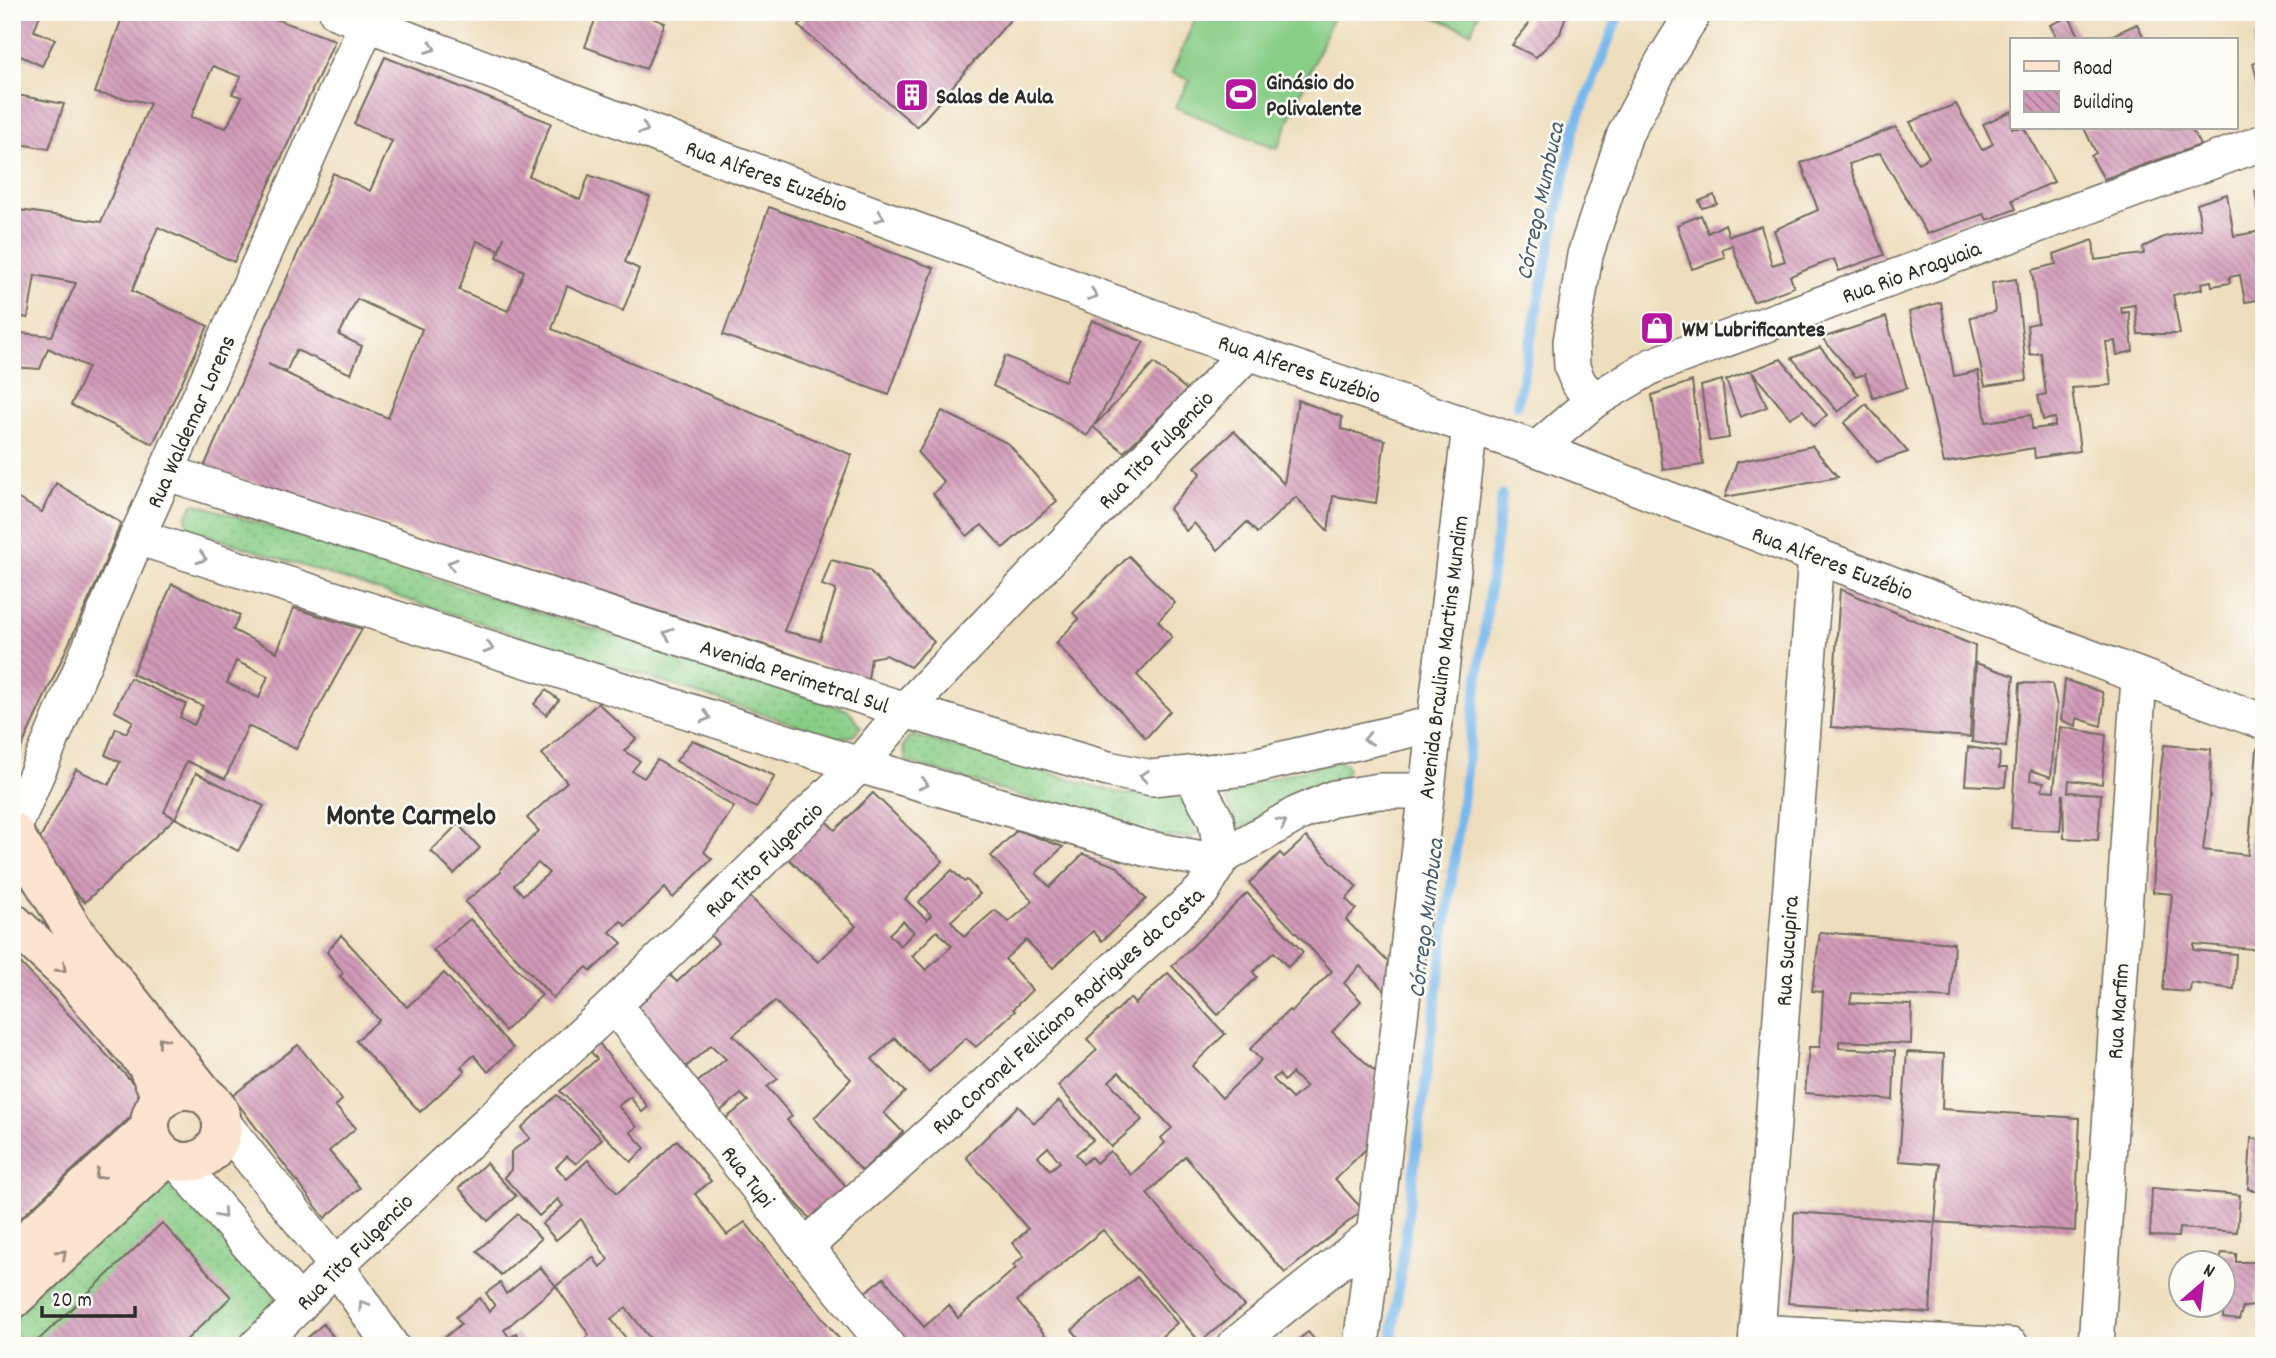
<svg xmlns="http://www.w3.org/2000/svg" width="2276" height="1358" viewBox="0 0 2276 1358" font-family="Dekko,sans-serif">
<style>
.grass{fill:url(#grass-dots);stroke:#5a7c59;stroke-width:2}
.pitch{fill:#89ce87;stroke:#5a7c59;stroke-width:2}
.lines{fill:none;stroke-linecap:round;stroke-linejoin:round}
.stream{stroke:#79b8ed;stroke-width:10}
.building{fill:url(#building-back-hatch);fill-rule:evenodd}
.minor-casing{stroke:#6f6a5e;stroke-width:38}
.secondary-casing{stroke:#6f6a5e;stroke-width:42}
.minor{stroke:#fff;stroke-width:35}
.secondary{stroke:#fde4d0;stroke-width:38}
.oneway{stroke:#a0a0a0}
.oneway2{stroke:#94887e}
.labels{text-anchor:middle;stroke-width:5;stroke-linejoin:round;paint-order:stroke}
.poi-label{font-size:23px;font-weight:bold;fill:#2b2b2b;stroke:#fdfcf7;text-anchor:start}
.street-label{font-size:23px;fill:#2b2b2b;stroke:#fdfcf7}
.water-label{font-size:24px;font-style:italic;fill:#465c6f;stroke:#fdfcf7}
.district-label{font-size:30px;font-weight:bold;fill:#2b2b2b;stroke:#fdfcf7}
</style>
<defs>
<pattern id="grass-dots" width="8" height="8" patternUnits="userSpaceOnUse" patternTransform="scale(1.75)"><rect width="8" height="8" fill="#89ce87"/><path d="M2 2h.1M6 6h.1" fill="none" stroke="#76b175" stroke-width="1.8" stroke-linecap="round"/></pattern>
<pattern id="building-back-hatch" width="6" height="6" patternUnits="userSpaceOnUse" patternTransform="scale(1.75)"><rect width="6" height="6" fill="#d29ab8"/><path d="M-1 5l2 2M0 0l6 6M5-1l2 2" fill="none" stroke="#ab7e96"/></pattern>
</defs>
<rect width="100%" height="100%" fill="#fdfcf7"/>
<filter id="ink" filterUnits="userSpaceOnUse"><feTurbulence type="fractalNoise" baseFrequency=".0143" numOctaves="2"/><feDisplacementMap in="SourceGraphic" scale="14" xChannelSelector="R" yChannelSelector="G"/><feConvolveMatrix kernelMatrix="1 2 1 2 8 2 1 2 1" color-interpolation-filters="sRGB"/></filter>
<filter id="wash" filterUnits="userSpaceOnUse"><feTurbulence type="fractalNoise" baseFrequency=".00686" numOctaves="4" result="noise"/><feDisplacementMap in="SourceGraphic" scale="28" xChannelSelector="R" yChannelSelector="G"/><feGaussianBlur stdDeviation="1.57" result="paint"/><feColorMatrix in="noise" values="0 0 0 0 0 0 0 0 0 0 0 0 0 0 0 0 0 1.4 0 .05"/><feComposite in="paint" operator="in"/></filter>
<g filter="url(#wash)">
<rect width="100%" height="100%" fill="#eedebe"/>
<g class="grass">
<path d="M194 503 848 710 861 726 853 736 837 738 188 529 186 516Z"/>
<path d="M911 735 1123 794 1179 795 1205 831 1191 838 1149 835 906 761 903 746Z"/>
<path d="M1339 761 1346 764 1348 771 1340 780 1274 807 1239 831 1223 791Z"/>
<path d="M173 1183 277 1297 266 1319 238 1346H12V1313L150 1188Z"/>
</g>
<g class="pitch">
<path d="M1198 12H1335L1277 149 1175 107 1190 80 1172 73Z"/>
<path d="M1420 12H1479L1471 32Z"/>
</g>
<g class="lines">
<g class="stream">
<path d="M1517 405 1575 127 1620 12"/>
<path d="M1391 1346 1502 495"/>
</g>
</g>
<g id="blocks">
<g class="building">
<path d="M12 12H41L34 31 55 39 42 66 12 52Z"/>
<path d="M124 12H255L335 40 234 262 158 227 132 291 208 326 153 444 71 405 88 367 48 348 40 369 12 367V332L52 336 76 283 35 275 28 318 12 315V209L101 222 150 103 95 93ZM213 66 241 77 232 94 242 97 226 128 191 117Z"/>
<path d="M598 12H638L665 23 646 69 585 47Z"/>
<path d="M810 12H1017L917 127 798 26Z"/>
<path d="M1531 12H1567L1560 34 1536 57 1512 45 1528 25Z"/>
<path d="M2069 17 2076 30 2081 40H2058L2050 25Z"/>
<path d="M2137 24 2145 40H2108L2106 38Z"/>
<path d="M2264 35V86L2259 87 2253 63 2259 61 2254 38Z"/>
<path d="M385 57 551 123 529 176 580 200 589 175 650 197 625 262 639 269 623 311 567 286 552 329 852 455 784 631 820 640 836 590 822 585 831 560 869 570 934 642 910 667 886 655 871 658 868 680 777 649 204 467 333 173 370 191 392 141 354 124ZM504 237 497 257 524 271 508 311 459 290 477 241 499 250ZM357 299 422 329 388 418 320 390 268 364 286 372 296 350 351 374 362 346 339 335Z"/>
<path d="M12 94 64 104 49 149 12 143Z"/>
<path d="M1956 104 1982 150 1993 144 1983 124 2012 111V128H2024L2054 182 2012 200 2016 209 1987 220 1984 214 1927 234 1880 153 1849 164 1884 255 1839 271 1834 259 1790 276 1794 287 1753 302 1732 245 1722 249 1725 258 1692 269 1677 225 1701 215 1708 233 1725 224 1729 236 1761 226 1772 265 1785 261 1774 230 1818 210 1801 163 1896 127 1918 163 1929 157 1910 122Z"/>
<path d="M2084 128H2191L2200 145 2104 179 2091 156 2096 153Z"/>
<path d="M2264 189V299L2245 302 2240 275 2229 277 2230 283 2212 286 2211 281 2201 283 2202 289 2173 295 2180 334H2138L2135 305 2121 307 2122 313 2129 312 2133 351 2117 355 2115 341 2106 342 2111 385 2072 388 2080 451 2035 458 2034 448 1944 463 1909 312 1941 302 1954 376 1978 371 1986 422 2031 415 2032 429 2055 426V418L2043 420 2038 396 2046 394 2041 353 2030 355 2027 325 2038 323 2032 270 2056 264 2054 254 2093 240 2095 260 2144 254 2143 247 2164 237 2201 229 2197 204 2227 194 2234 236 2262 231 2255 191Z"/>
<path d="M1714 195 1717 204 1702 208 1699 201Z"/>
<path d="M769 207 934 268 889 395 723 335Z"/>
<path d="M2016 279 2027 380 1985 386 1970 317 1995 312 1992 283Z"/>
<path d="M1886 317 1907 388 1873 398 1865 374 1856 377 1822 338Z"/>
<path d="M1092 320 1144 342 1093 427 1154 363 1187 390 1124 452 1093 427 1087 436 1051 413 993 386 1005 356 1065 381Z"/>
<path d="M1820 347 1859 394 1838 412 1792 358Z"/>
<path d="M1781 359 1827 415 1814 426 1803 410 1790 418 1752 372 1767 407 1740 417 1726 380Z"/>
<path d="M1722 380 1729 438 1709 441 1701 386Z"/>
<path d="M1692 381 1703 465 1663 470 1652 395Z"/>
<path d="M1298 400 1342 417 1341 429 1385 440 1376 503 1333 496 1328 531 1296 497 1257 533 1247 522 1218 550 1194 523 1186 531 1169 509 1201 473 1195 467 1234 431 1284 484Z"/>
<path d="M1866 404 1908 452 1877 462 1844 423Z"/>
<path d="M942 411 1009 444 1057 501 1003 548 982 525 967 536 933 494 944 482 918 453Z"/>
<path d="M1812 446 1838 477 1725 497 1737 462Z"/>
<path d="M56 483 121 523 97 582 12 768V714L22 717 12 713V502L15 497 42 512Z"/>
<path d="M1129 556 1175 603 1158 621 1172 637 1137 675 1170 711 1146 738 1056 643 1079 619 1073 613Z"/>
<path d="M172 584 240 615 233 630 277 652 294 608 362 629 296 749 248 726 225 779 187 761 164 812 175 818 85 902 61 879 64 874 62 870 58 867 53 868 40 839 76 769 109 785 120 762 105 755 116 728 126 733 133 721 114 711 130 678 186 704 180 717 194 725 203 706 132 674ZM236 661 268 676 259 698 227 683Z"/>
<path d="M1840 589 1975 646 1970 737 1831 727Z"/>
<path d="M1976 663 2014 676 2006 747 1972 742Z"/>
<path d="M2065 680 2102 692 2104 703 2101 726 2077 718 2076 726 2061 720Z"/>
<path d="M2020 683 2052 684 2057 706 2051 777 2031 770 2030 780 2044 782 2042 790 2054 791 2060 727 2106 735 2102 784 2069 780 2068 792 2101 794 2098 840 2064 838 2063 794 2060 831 2011 828Z"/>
<path d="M546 690 559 700 546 715 534 704Z"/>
<path d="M598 703 636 739 624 751 640 761 632 771 644 778 657 760 734 807 704 852 712 859 673 898 665 888 626 926 621 921 610 932 622 943 591 971 587 967 553 998 465 902 501 872 500 869 539 831 527 818 567 782 542 754ZM538 863 549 873 523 895 514 885Z"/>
<path d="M692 740 775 776 756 808 676 761Z"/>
<path d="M2164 745 2211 749 2210 797 2203 850 2248 855 2257 749 2264 752V950L2194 944V950L2236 954 2234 989 2191 983 2190 992 2163 990 2172 894 2153 892 2158 790Z"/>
<path d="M1968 747 2000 752 1999 768H2007L2005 787 1965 785Z"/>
<path d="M196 773 264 806 238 851 175 818Z"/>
<path d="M873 793 943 861 905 899 927 920 931 915 919 902 952 870 964 882 967 880 980 894 951 921 964 937 995 910 1009 922 1033 901 991 856 1017 830 1063 847 1036 873 1050 887 1083 854 1118 867 1146 899 1102 941 1093 931 1053 968 1026 940 1005 959 1032 990 1013 1009 1015 1011 976 1047 966 1038 929 1072 895 1038 872 1059 905 1092 884 1113 903 1132 862 1171 814 1118 851 1079 775 1001 733 1035 778 1079 767 1087 792 1116 787 1120 846 1186 811 1220 724 1120 748 1101 741 1094 718 1113 694 1085 726 1059 711 1045 681 1071 631 1014 670 975 677 982 718 943 710 935 749 896 818 962 856 926 787 857 825 820 835 830ZM903 921 914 932 900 946 889 934ZM937 931 952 946 926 970 912 956Z"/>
<path d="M458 824 480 848 454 874 431 851Z"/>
<path d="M1306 837 1357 887 1346 899 1356 909 1346 920 1390 964 1387 993 1360 966 1344 983 1361 1001 1332 1032 1378 1074 1369 1152 1366 1149 1335 1179 1363 1210 1285 1273 1185 1156 1147 1194 1244 1306 1200 1342 1103 1230 1017 1301 1054 1346H909L864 1293 884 1278 924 1327 949 1305 958 1318 1016 1268 1013 1265 1024 1256 1013 1243 1028 1229 966 1157 1018 1106 1034 1123 1059 1101 1093 1140 1076 1154 1083 1164 1091 1157 1096 1163 1110 1151 1131 1175 1165 1143 1161 1138 1172 1128 1119 1072 1109 1081 1142 1120 1111 1147 1058 1086 1097 1050 1087 1039 1130 998 1135 1004 1168 973 1225 1034 1192 1066 1222 1098 1261 1060 1250 1049 1289 1010 1291 1012 1332 971 1249 883 1280 853 1284 857ZM1292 1073 1306 1087 1292 1099 1273 1079 1279 1074 1284 1081ZM1048 1147 1060 1162 1050 1170 1038 1156Z"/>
<path d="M1247 893 1303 952 1288 967 1274 952 1253 972 1257 977 1218 1015 1172 966Z"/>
<path d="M470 919 542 995 505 1031 433 950Z"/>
<path d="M1820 932 1954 943 1951 998 1852 993 1850 1003 1912 1005 1911 1044 1839 1041V1048L1895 1051 1893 1100 1805 1093 1809 1047H1820L1823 992 1812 991Z"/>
<path d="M341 935 407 1007 444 973 513 1048 488 1072 474 1055 461 1067 465 1071 420 1112 356 1041 379 1020 340 976 343 973 327 952Z"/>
<path d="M12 954 149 1100 12 1226Z"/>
<path d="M599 1043 648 1107 642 1112 630 1097 618 1106 637 1127 630 1132 645 1148 631 1162 560 1091 597 1059 591 1052Z"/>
<path d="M298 1045 342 1100 335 1106 356 1128 329 1151 360 1188 325 1218 232 1096Z"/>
<path d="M1907 1052 1944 1054 1942 1109 2080 1118 2075 1231 1935 1222 1940 1164 1899 1161Z"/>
<path d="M557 1095 602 1139 576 1164 567 1156 556 1167 567 1179 588 1160 617 1193 643 1173 677 1140 711 1181 695 1194 727 1235 745 1222 845 1346H656L626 1308 611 1319 632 1346H575L589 1335 556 1286 593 1257 600 1267 608 1260 581 1219 556 1240 542 1224 563 1206 558 1199 539 1216 504 1177 511 1170V1152L530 1138 521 1128Z"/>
<path d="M2251 1138 2264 1140V1192L2248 1189Z"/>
<path d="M486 1163 516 1196 488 1221 459 1188Z"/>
<path d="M2152 1188 2240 1195 2237 1232 2179 1228 2178 1237 2150 1236Z"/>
<path d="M1794 1212 1935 1222 1930 1313 1788 1303 1793 1257Z"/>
<path d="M518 1214 541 1239 501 1275 477 1251Z"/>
<path d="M162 1223 231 1297 180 1346H32Z"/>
<path d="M2221 1253 2236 1254V1262H2259L2256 1306 2243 1307 2239 1320 2223 1318 2226 1262H2221Z"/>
<path d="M540 1267 556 1286 504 1330 510 1338 516 1333 526 1346H434L461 1324 456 1317 480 1298 489 1312 495 1306 486 1293 500 1283 506 1294Z"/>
<path d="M1137 1277 1177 1323 1162 1336 1166 1340 1159 1346H1090L1087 1343 1085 1346H1077L1082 1341 1072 1330Z"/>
<path d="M323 1324 341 1346H298Z"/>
<path d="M1308 1332 1320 1346H1290Z"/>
<path d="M552 1338 558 1346H542Z"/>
</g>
</g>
</g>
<g filter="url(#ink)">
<use href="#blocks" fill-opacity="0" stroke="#6f6a5e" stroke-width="2"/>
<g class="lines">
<g class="minor-casing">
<g id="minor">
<path d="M337 12 708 154 1248 352 1537 449 1816 556 2264 722"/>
<path d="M1593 401 1578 382 1572 367 1571 342 1585 255 1625 134 1663 62 1694 12"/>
<path d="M1537 449 1593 401 1652 366 2264 142"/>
<path d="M168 473 905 710 1108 769 1152 778 1245 768 1434 724"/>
<path d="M137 537 859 765 1144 848 1202 859 1222 857"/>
<path d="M1191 774 1216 820 1222 857"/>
<path d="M12 832 137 537 367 24 370 12"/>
<path d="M614 1005 805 1247 887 1346"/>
<path d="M222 1122 336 1265 391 1346"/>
<path d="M178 1162 300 1304"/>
<path d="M805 1247 1202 891 1222 857 1297 814 1334 798 1380 791H1426"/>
<path d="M1757 1332 2011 1346"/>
<path d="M257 1346 300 1304 332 1269 614 1005 859 765 905 710 1248 352"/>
<path d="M1234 1346 1374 1234"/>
<path d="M1361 1346 1470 426"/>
<path d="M1756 1346 1816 556"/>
<path d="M2096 1346 2139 677"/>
</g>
</g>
<g class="secondary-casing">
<g id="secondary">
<path d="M12 831 72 928 205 1095"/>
<path d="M12 922 74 979 147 1065 162 1099"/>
<circle cx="186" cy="1126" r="36"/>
<path d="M12 1254 149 1129"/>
<path d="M12 1300 167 1157"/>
</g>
</g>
<use href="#minor" class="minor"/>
<use href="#secondary" class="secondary"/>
</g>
<defs><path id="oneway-chevron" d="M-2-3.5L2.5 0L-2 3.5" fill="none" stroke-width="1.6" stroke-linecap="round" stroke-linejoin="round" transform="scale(1.75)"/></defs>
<g class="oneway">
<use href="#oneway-chevron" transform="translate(431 48) rotate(21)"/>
<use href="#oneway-chevron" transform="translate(644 129) rotate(21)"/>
<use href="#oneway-chevron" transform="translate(880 217) rotate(20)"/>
<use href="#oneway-chevron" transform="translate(1093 295) rotate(20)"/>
<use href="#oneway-chevron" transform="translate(202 558) rotate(17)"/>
<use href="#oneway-chevron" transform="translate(452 564) rotate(-162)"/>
<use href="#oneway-chevron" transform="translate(668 634) rotate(-162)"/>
<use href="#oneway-chevron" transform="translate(489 648) rotate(17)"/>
<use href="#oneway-chevron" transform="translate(706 717) rotate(17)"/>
<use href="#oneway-chevron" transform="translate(1368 739) rotate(167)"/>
<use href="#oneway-chevron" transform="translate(1144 776) rotate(-172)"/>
<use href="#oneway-chevron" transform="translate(924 784) rotate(16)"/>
<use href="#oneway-chevron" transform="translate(1282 823) rotate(-29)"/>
<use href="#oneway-chevron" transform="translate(222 1214) rotate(49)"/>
<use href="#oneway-chevron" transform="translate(363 1305) rotate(-124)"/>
</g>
<g class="oneway2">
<use href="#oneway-chevron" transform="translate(62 968) rotate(43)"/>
<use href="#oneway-chevron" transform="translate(162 1041) rotate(-129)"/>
<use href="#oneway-chevron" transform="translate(99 1175) rotate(138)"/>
<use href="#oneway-chevron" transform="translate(62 1254) rotate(-43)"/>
</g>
</g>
<defs>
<g id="stadium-square" transform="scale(1.75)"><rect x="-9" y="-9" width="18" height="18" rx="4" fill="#b5179e" stroke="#fdfcf7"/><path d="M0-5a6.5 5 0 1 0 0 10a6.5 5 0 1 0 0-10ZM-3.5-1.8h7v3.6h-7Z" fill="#fff"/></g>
<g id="building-square" transform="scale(1.75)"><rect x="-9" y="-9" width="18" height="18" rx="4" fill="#b5179e" stroke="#fdfcf7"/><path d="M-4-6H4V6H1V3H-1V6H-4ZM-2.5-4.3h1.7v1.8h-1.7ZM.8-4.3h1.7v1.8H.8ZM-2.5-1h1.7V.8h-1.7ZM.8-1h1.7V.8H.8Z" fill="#fff"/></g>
<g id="shop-square" transform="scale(1.75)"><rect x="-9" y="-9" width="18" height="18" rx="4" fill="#b5179e" stroke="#fdfcf7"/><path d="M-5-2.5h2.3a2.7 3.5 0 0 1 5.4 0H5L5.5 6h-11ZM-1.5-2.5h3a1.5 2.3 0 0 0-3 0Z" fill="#fff"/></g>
</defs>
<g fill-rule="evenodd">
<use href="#stadium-square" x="1241" y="94"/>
<use href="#building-square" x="912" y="95"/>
<use href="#shop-square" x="1657" y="328"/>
</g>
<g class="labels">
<g class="poi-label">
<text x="1266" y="89">Ginásio do<tspan x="1266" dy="26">Polivalente</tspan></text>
<text x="936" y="103">Salas de Aula</text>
<text x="1682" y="336">WM Lubrificantes</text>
</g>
<g class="street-label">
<text transform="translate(767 175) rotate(20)" y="8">Rua Alferes Euzébio</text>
<text transform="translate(1911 271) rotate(-20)" y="8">Rua Rio Araguaia</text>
<text transform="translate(1300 368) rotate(19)" y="8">Rua Alferes Euzébio</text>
<text transform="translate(190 421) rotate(-66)" y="8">Rua Waldemar Lorens</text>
<text transform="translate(1155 449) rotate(-46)" y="8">Rua Tito Fulgencio</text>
<text transform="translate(1833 562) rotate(21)" y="8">Rua Alferes Euzébio</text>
<text transform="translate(1442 657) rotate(-83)" y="8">Avenida Braulino Martins Mundim</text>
<text transform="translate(795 675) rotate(18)" y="8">Avenida Perimetral Sul</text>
<text transform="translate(763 859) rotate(-44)" y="8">Rua Tito Fulgencio</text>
<text transform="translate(1786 951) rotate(-86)" y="8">Rua Sucupira</text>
<text transform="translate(1067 1010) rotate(-42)" y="8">Rua Coronel Feliciano Rodrigues da Costa</text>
<text transform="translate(2117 1011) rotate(-86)" y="8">Rua Marfim</text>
<text transform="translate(749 1176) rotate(52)" y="8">Rua Tupi</text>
<text transform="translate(354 1251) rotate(-45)" y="8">Rua Tito Fulgencio</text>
</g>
<g class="water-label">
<text transform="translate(1539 201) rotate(-78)" y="8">Córrego Mumbuca</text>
<text transform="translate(1425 918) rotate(-83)" y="8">Córrego Mumbuca</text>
</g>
<g class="district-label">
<text x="411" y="824">Monte Carmelo</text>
</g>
</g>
<rect width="2276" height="1358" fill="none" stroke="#fdfcf7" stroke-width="42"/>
<rect x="2010" y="38" width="228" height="91" fill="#fdfcf7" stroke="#a9a8a5" stroke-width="2"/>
<rect x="2024" y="61" width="35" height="10" fill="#fde4d0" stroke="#a9a8a5" stroke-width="2"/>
<text x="2073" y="74" font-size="21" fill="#2b2b2b">Road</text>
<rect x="2024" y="91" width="35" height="21" fill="url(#building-back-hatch)" stroke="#a9a8a5" stroke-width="2"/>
<text x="2073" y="108" font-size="21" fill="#2b2b2b">Building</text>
<g transform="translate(2202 1284) rotate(28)"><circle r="33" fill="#fdfcf7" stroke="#a9a8a5" stroke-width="2"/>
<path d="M0-5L12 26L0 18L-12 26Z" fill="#b5179e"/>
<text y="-10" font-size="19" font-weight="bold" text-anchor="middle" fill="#2b2b2b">N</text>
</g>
<path d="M42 1306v10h93v-10" fill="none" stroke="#2b2b2b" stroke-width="3.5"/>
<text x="52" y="1306" font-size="21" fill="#2b2b2b" stroke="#fdfcf7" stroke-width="5" paint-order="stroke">20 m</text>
</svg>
